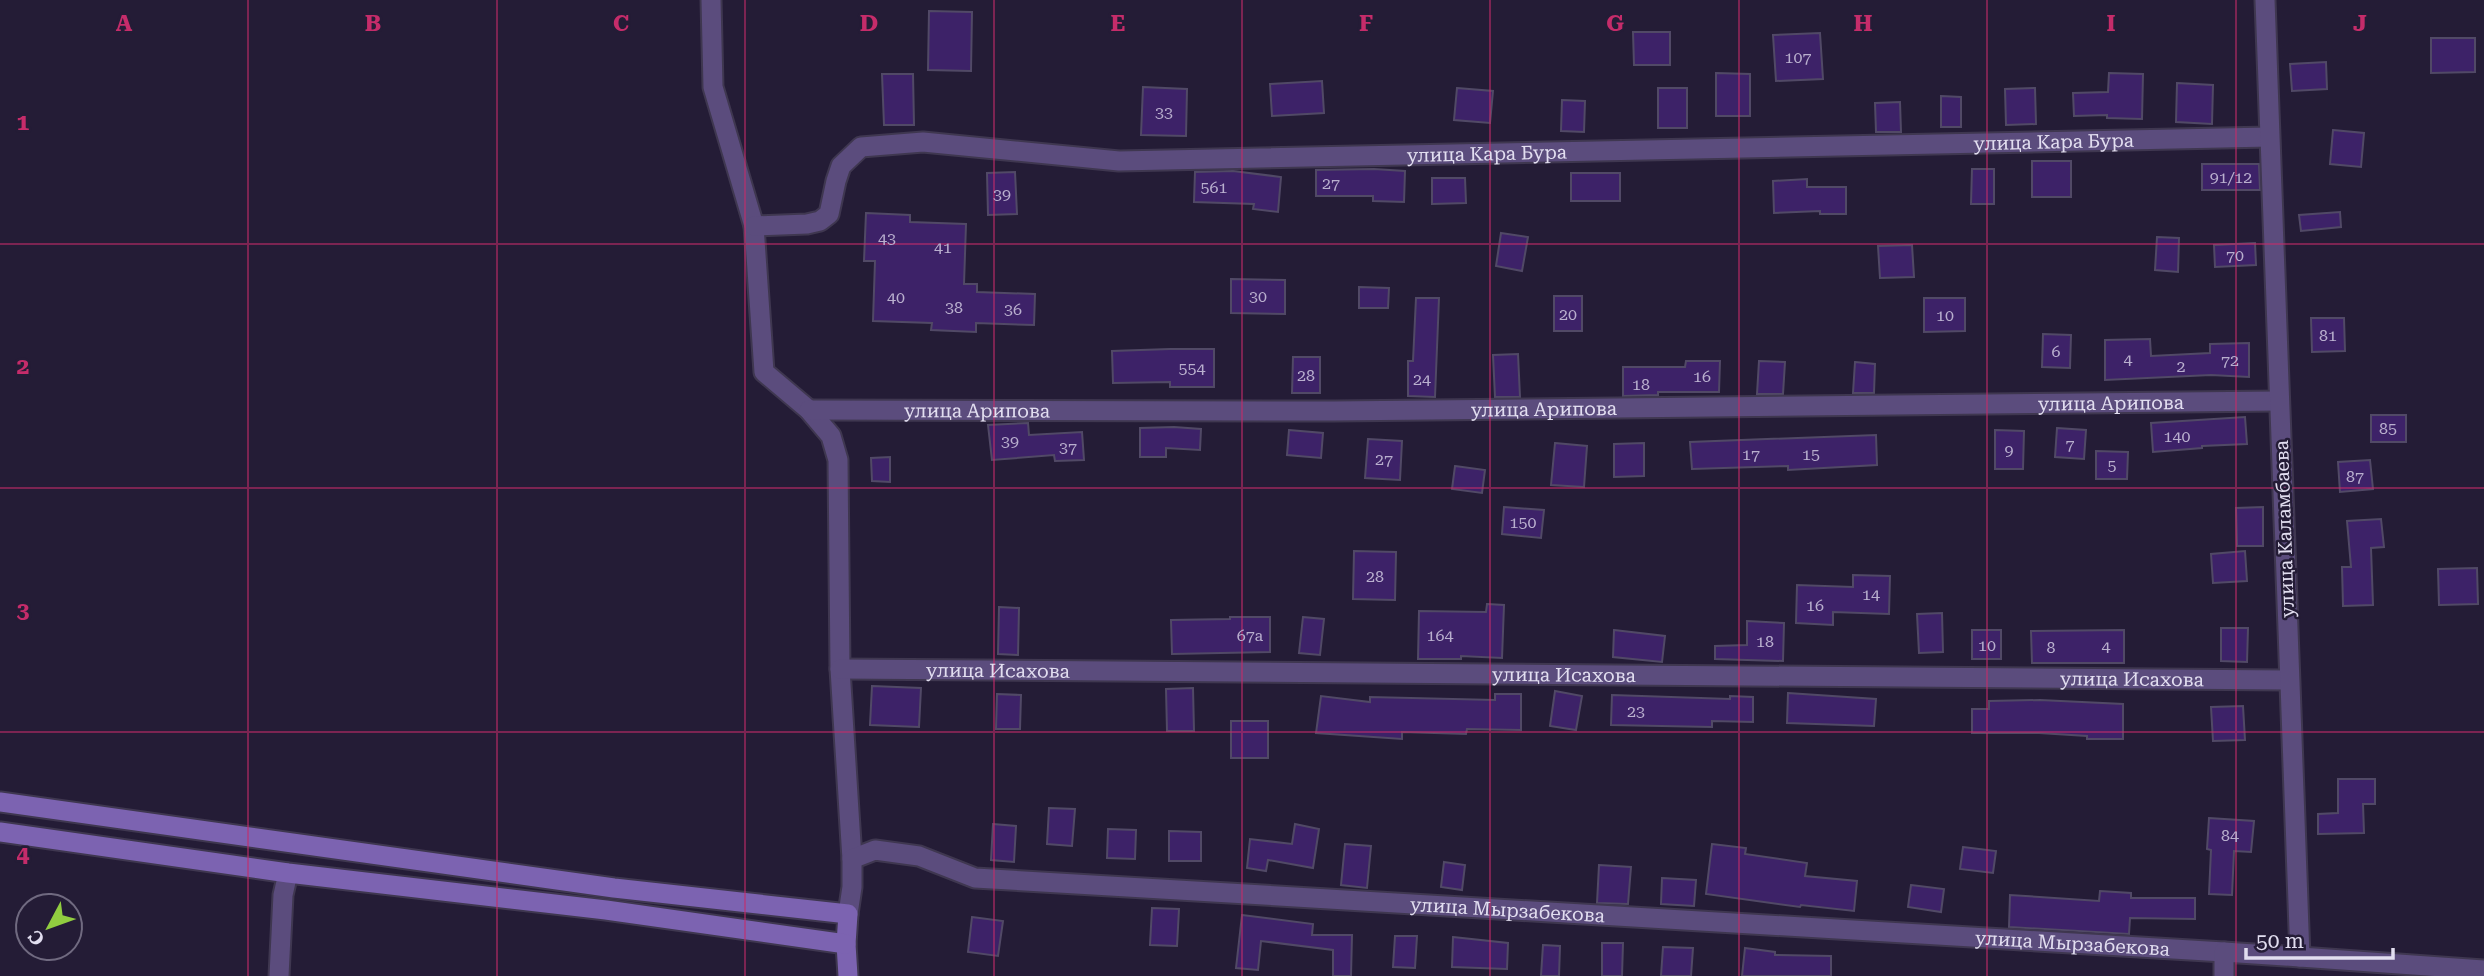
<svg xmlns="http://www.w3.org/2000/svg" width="2484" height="976" viewBox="0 0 2484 976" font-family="'Roboto Serif',serif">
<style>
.building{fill:#3d2268;stroke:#514966;stroke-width:2}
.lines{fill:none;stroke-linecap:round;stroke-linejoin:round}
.minor-casing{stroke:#3f3750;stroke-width:23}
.secondary-casing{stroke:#3f3750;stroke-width:23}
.minor{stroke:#5b4c7d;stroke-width:19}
.secondary{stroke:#7c63b1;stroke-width:19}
.grid{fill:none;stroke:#c52c6a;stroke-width:2;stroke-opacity:0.55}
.labels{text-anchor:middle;stroke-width:5;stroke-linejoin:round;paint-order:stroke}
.number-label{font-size:16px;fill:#b9afce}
.street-label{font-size:19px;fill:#e2def0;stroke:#241c36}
.grid-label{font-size:23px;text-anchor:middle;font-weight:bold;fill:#c52c6a;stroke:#241c36;stroke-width:5;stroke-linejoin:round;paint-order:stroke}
</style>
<rect width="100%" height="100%" fill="#241c36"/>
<g class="building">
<path d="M929 11 972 12 971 71 928 70Z"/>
<path d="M1633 32H1670V65H1634Z"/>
<path d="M1820 33 1823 79 1776 81 1773 35Z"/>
<path d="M2431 38H2475V72L2431 73Z"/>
<path d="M2326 62 2327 89 2292 91 2290 64Z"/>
<path d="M1716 73 1750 74V116H1716Z"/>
<path d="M2109 73 2143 74 2142 119 2107 118V115L2074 116 2073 93 2108 92Z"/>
<path d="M882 74H913L914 125H884Z"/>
<path d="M1322 81 1324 113 1272 116 1270 84Z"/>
<path d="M2177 83 2213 85 2212 124 2176 122Z"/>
<path d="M1143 87 1187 89 1186 136 1141 135Z"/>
<path d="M1457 88 1493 91 1490 123 1454 120Z"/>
<rect x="1658" y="88" width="29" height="40"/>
<path d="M2035 88 2036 124 2006 125 2005 89Z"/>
<path d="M1941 96 1961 97V127H1941Z"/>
<path d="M1562 100 1585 101 1584 132 1561 131Z"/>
<path d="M1900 102 1901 132H1876L1875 103Z"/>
<path d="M2333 130 2364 133 2361 167 2330 164Z"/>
<rect x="2032" y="161" width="39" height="36"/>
<path d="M2202 164H2259L2260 190H2202Z"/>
<path d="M1374 169 1405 171 1404 202 1373 201V196H1316V170Z"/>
<path d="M1972 169H1994V204H1971Z"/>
<path d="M1233 171 1281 177 1278 212 1253 209 1254 204 1194 202 1195 172Z"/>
<path d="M1015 172 1017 214 988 215 987 173Z"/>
<rect x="1571" y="173" width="49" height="28"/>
<path d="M1432 178H1465L1466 203 1432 204Z"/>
<path d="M1807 179V187H1846V214H1820V211L1774 213 1773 181Z"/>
<path d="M2340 212 2341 227 2301 231 2299 215Z"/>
<path d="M866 213 910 215V222L966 224 964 284H977V292L1035 294 1034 325 976 323V332L931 330 932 323 873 321 875 261H864Z"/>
<path d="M1501 233 1528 237 1522 271 1496 266Z"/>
<path d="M2157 237 2179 238 2178 272 2155 270Z"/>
<path d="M2255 243 2256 265 2215 267 2214 245Z"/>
<path d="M1912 245 1914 277 1880 278 1878 246Z"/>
<path d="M1231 279 1285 280V314L1231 313Z"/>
<path d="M1359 287 1389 288 1388 308H1359Z"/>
<rect x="1554" y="296" width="28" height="35"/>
<path d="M1416 298H1439L1435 397 1408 396V361H1413Z"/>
<path d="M1924 298H1965V331L1924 332Z"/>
<path d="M2311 318H2344L2345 351 2312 352Z"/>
<path d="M2043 334 2071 335 2070 368 2042 367Z"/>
<path d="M2150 339 2151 356 2210 353V344L2249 343V377L2211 375 2105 380V340Z"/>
<path d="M1170 349H1214V387H1170V382L1113 383 1112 351Z"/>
<path d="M1518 354 1520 397H1495L1493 355Z"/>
<path d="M1293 357H1320V393H1292Z"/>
<path d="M1686 361H1720L1719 392H1658V395L1623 396V367H1685Z"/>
<path d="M1759 361 1785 362 1783 394H1757Z"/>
<path d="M1855 362 1875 364 1874 393H1853Z"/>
<rect x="2371" y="415" width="35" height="27"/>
<path d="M2245 417 2247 444 2202 446V448L2153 452 2151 423Z"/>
<path d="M1028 423 1029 435 1082 432 1084 460 1055 461 1054 455 992 460 988 425Z"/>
<path d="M1174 427 1201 429 1200 450 1166 448V457H1140V428Z"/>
<path d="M2057 428 2086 430 2084 459 2055 457Z"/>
<path d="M1289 430 1323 433 1321 458 1287 455Z"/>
<path d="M1995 430 2024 431 2023 469H1995Z"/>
<path d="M1876 435 1877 465 1788 470V466L1692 469 1690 442Z"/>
<path d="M1368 439 1402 441 1400 480 1365 478Z"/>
<path d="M1555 443 1587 446 1584 487 1551 485Z"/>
<path d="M1644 443V476L1614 477V444Z"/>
<path d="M2096 451 2128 452 2127 479H2096Z"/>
<path d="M890 457V482L872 481 871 458Z"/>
<path d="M2370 460 2373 489 2340 492 2338 462Z"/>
<path d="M1455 466 1485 470 1482 493 1452 489Z"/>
<path d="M1504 507 1544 510 1541 538 1502 534Z"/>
<path d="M2263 507V546H2237L2236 508Z"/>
<path d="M2381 519 2384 547 2371 548 2373 605 2343 606 2342 567H2351L2347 521Z"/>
<path d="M1354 551 1396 552 1395 600 1353 599Z"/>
<path d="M2245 551 2247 581 2213 583 2211 554Z"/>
<path d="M2477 568 2478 604 2439 605 2438 569Z"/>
<path d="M1853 575 1890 576 1889 614 1833 612V625L1796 623 1797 585 1853 587Z"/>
<path d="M1487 604 1504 605 1502 658 1461 656V659H1418L1419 611 1486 612Z"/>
<path d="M999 607 1019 608 1018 655 998 654Z"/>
<path d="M1942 613 1943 652 1919 653 1917 614Z"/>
<path d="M1230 617H1270V652L1172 654 1171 620 1230 619Z"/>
<path d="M1303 617 1324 619 1320 655 1299 653Z"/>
<path d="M1747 621 1784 623 1783 661 1715 659V646L1747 645Z"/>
<path d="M2221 628H2248L2247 662 2221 661Z"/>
<path d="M1614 630 1665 636 1662 662 1613 657Z"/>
<rect x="1972" y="630" width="29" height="29"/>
<path d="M2124 630V663H2032L2031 631Z"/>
<path d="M872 686 921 688 919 727 870 725Z"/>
<path d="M1193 688 1194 731H1167L1166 689Z"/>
<path d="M1555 691 1582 696 1576 730 1550 726Z"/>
<path d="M1788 693 1876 699 1874 726 1787 723Z"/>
<path d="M997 694 1021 695 1020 729H996Z"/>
<path d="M1495 694H1521V730L1467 729 1466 734 1402 732V739L1316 733 1321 696 1370 702V697L1495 700Z"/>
<path d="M1612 695 1730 699V696L1753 697V722L1712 721V727L1611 725Z"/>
<path d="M2040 700 2123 704V739H2087V736L2039 733H1972V709H1989V701Z"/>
<path d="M2243 706 2245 740 2213 741 2211 707Z"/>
<rect x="1231" y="721" width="37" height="37"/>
<path d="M2338 779H2375V804H2363L2364 833 2318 834V814L2338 813Z"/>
<path d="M1049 808 1075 809 1072 846 1047 844Z"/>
<path d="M2209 818 2254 821 2251 852 2234 851 2232 895 2209 894 2211 850 2207 849Z"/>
<path d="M993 824 1016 826 1014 862 991 860Z"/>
<path d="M1295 824 1319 829 1313 868 1268 860 1266 871 1247 868 1250 839 1292 844Z"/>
<path d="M1108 829 1136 830 1135 859 1107 858Z"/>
<path d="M1169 831 1201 832V861H1169Z"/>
<path d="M1345 844 1371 846 1367 888 1341 885Z"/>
<path d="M1712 844 1746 848 1745 854 1807 863 1805 876 1857 881 1854 911 1801 905 1800 907 1706 894Z"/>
<path d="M1963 847 1996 851 1993 873 1960 869Z"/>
<path d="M1444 862 1465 865 1462 890 1441 887Z"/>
<path d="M1599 865 1631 867 1628 904 1597 903Z"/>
<path d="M1662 878 1696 880 1694 906 1661 904Z"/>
<path d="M1911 885 1944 889 1941 912 1908 907Z"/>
<path d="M2100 891 2131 893V898H2195V919L2130 918 2129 934 2009 927 2010 895 2099 901Z"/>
<path d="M1152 908 1179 909 1177 946 1150 945Z"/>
<path d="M1242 915 1313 924 1312 935H1352L1351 976H1333V950L1261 941 1258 970 1236 968Z"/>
<path d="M972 917 1003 921 998 956 968 952Z"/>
<path d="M1395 936H1417L1415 968 1393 967Z"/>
<path d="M1453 937 1508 943 1507 969 1452 967Z"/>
<path d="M1602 943H1623L1622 976H1602Z"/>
<path d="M1543 945 1560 946 1559 976H1541Z"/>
<path d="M1663 947 1693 948 1691 976H1661Z"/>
<path d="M1745 948 1775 952V955L1831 956V976H1742Z"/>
</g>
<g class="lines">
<g class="minor-casing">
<g id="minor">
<path d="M711 0 713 87 754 226 764 372 809 410 831 436 838 460 840 669 852 859"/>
<path id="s1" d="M754 226 807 224 820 221 829 214 836 181 841 166 861 147 923 142 1119 161 2269 137"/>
<path id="s2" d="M809 410 1334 411 2279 401"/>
<path id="s3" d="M840 669 2289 680"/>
<path id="s4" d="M848 914 852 887V859L875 850 919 856 975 878 2224 952"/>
<path d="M2300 957 2484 970"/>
<path d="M279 976 283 895 288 873"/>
<path d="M2224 976V952L2300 957 2265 0"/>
</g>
</g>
<g class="secondary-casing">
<g id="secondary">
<path d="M0 802 614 888 848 914 846 944 848 976"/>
<path d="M0 832 288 873 606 910 846 944"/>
</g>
</g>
<use href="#minor" class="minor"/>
<use href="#secondary" class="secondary"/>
</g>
<path class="grid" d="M248 0V976M497 0V976M745 0V976M994 0V976M1242 0V976M1490 0V976M1739 0V976M1987 0V976M2236 0V976M0 244H2484M0 488H2484M0 732H2484"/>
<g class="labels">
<g class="number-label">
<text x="1798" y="63">107</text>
<text x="1164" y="118">33</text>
<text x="2231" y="183">91/12</text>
<text x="1331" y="189">27</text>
<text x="1214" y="193">561</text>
<text x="1002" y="200">39</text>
<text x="887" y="244">43</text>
<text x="943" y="253">41</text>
<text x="2235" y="261">70</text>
<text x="1258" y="302">30</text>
<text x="896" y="303">40</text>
<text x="954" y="313">38</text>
<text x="1013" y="315">36</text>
<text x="1568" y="320">20</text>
<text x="1945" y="321">10</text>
<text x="2328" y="341">81</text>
<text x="2056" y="357">6</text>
<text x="2128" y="365">4</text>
<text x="2230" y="366">72</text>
<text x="2181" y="372">2</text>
<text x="1192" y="374">554</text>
<text x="1306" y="381">28</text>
<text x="1702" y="382">16</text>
<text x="1422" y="385">24</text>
<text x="1641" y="390">18</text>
<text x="2388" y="434">85</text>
<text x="2177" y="442">140</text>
<text x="1010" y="447">39</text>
<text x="2070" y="450">7</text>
<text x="1068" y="453">37</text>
<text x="2009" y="456">9</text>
<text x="1751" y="460">17</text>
<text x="1811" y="460">15</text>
<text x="1384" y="465">27</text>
<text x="2112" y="471">5</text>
<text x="2355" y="482">87</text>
<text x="1523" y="528">150</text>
<text x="1375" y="582">28</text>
<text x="1871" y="600">14</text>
<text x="1815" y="611">16</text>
<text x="1250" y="641">67а</text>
<text x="1440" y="641">164</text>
<text x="1765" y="647">18</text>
<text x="1987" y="651">10</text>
<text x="2106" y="652">4</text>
<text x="2051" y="653">8</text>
<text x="1636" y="717">23</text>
<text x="2230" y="841">84</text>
</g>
<g class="street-label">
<text dy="7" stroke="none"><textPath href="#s1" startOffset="1349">улица Кара Бура</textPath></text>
<text dy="7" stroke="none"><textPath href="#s1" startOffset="782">улица Кара Бура</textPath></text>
<text dy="7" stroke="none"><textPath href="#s2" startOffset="1302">улица Арипова</textPath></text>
<text dy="7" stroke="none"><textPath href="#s2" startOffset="735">улица Арипова</textPath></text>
<text dy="7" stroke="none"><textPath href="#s2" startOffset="168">улица Арипова</textPath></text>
<text transform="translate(2284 529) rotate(-92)" y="7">улица Каламбаева</text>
<text dy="7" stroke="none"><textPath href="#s3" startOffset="158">улица Исахова</textPath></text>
<text dy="7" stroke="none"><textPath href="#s3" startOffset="724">улица Исахова</textPath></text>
<text dy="7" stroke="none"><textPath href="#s3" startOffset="1292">улица Исахова</textPath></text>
<text dy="7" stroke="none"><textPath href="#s4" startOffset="718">улица Мырзабекова</textPath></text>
<text dy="7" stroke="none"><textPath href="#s4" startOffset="1284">улица Мырзабекова</textPath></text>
</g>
</g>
<g class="grid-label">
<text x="124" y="31">A</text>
<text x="373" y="31">B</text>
<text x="621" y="31">C</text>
<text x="869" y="31">D</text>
<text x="1118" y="31">E</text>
<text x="1366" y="31">F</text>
<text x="1615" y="31">G</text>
<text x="1863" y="31">H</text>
<text x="2111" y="31">I</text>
<text x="2360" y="31">J</text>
<text x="23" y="130">1</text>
<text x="23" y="374">2</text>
<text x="23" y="618">3</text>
<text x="23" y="862">4</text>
</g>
<g transform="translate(49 927) rotate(229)"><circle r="33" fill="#241c36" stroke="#706a80" stroke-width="2"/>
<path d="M0-5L12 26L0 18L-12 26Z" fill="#91cd40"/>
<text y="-10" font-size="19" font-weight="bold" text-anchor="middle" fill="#e2def0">С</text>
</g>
<path d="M2246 948v10h147v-10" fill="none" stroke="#e2def0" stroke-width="3.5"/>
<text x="2256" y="948" font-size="21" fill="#e2def0" stroke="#241c36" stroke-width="5" paint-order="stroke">50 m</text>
</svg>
